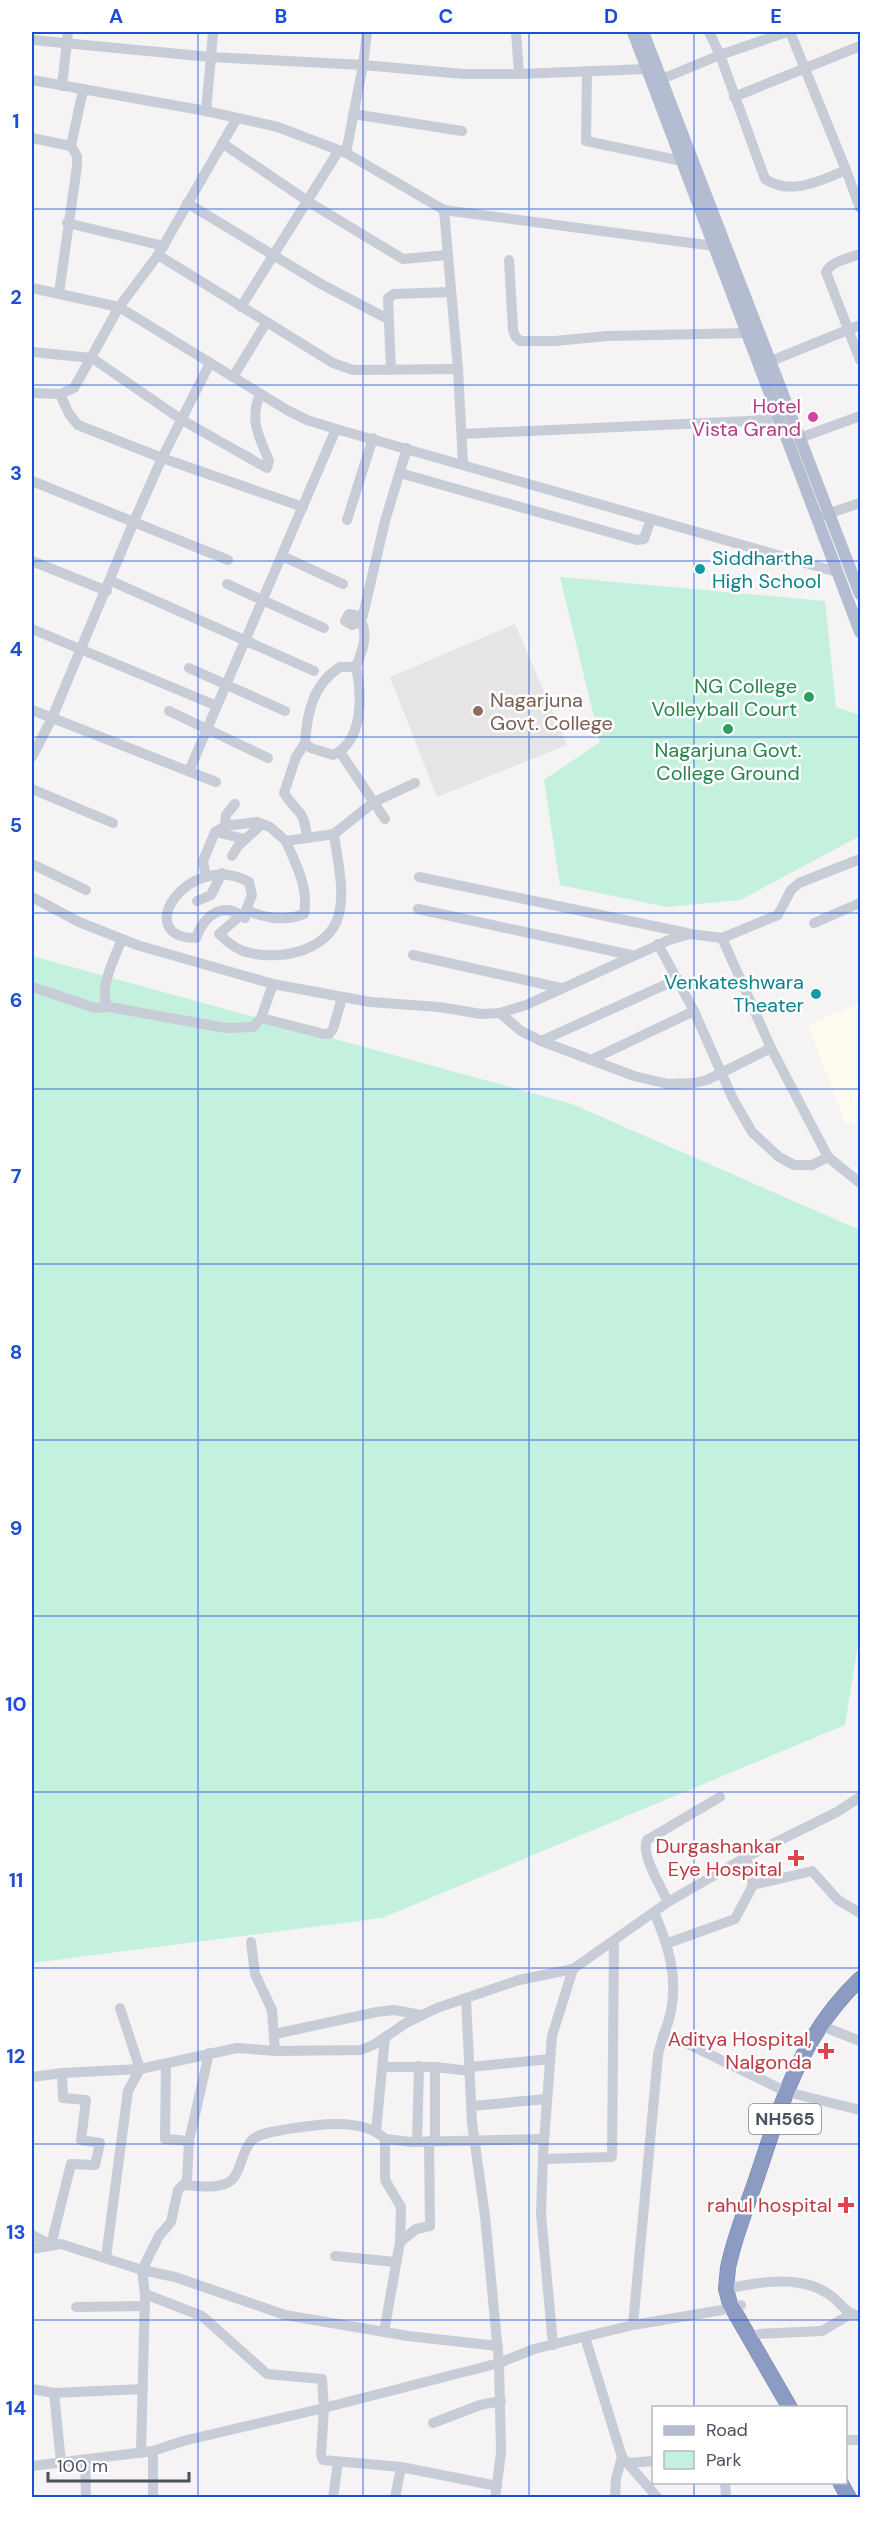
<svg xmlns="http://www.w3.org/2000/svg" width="892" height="2529" viewBox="0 0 892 2529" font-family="'DM Sans',sans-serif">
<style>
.commercial{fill:#fdfcef}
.education{fill:#e6e4e5}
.green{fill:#c3f1de}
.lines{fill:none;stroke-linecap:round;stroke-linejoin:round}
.highway-casing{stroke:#7685ad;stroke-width:16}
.minor{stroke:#c7ccd7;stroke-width:10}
.major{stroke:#b3bcd1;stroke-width:12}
.highway{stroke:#8b9bc1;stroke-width:15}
.grid{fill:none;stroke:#1d4ed8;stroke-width:1.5;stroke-opacity:0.55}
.hotel-dot{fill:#d1479c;stroke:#fff;stroke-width:2}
.culture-dot{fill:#0f9aa8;stroke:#fff;stroke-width:2}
.leisure-dot{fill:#2e9e5b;stroke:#fff;stroke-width:2}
.education-dot{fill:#8d6e63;stroke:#fff;stroke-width:2}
.health-dot{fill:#e0444e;stroke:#fff;stroke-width:2}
.labels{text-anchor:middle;stroke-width:5;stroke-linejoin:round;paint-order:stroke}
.shield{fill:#fff;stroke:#808590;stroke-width:1.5}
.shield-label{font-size:18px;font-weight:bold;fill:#4a5161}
.hotel-label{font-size:20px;fill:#b23c85;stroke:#fff;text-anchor:end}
.culture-label{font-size:20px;fill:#0d838f;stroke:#fff;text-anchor:start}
.leisure-label{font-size:20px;fill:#27864d;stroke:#fff;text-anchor:end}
.education-label{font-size:20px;fill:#785e54;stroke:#fff;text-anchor:start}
.health-label{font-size:20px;fill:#be3a42;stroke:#fff;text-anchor:end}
.neatline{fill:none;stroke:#1d4ed8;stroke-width:2}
.grid-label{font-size:20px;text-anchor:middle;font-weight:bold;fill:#1d4ed8}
</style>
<rect width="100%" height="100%" fill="#f5f3f3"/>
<path class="commercial" d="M860 1003V1119L846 1125 808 1025Z"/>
<path class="education" d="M515 624 567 745 437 797 390 677Z"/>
<g class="green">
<path d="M560 577 825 601 836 707 860 715V836L740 900 667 907 560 885 544 780 600 742Z"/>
<path d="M32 956 572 1104 860 1230V1632L845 1725 382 1918 32 1963Z"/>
</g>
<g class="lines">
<g class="highway-casing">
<g id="highway">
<path d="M790 2408 730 2304 726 2289 728 2268C734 2238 746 2209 756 2180 782 2103 799 2037 860 1979"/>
<path d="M840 2482 849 2498"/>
</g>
</g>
<g class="minor">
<path d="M213 32 211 57 363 65 464 74H519L516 32"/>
<path d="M709 32 720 55 765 179C791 196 820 181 846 170L860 208"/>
<path d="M790 32 846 170"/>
<path d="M32 40 211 57 206 111 32 80"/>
<path d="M587 71 586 141 682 161"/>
<path d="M519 74 647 69"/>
<path d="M662 79 720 55 787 32"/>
<path d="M62 86 68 32"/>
<path d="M734 97 860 46"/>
<path d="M206 111 278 127 346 153 444 210 714 246"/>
<path d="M353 114 462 131"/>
<path d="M237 118 158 255 333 363 353 370 458 369"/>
<path d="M32 138 71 146 83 90"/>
<path d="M222 143 312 204 403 259 447 255"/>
<path d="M346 153 363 65 367 32"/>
<path d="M187 203 321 284 388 319"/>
<path d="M444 210 458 369 463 464"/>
<path d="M67 223 164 246"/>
<path d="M860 254C849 258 832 261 826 272L860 360"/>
<path d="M509 260 513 330 515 336 520 341H555L607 336 747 333"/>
<path d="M32 288 119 307 287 410 307 420 336 429 189 771"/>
<path d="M59 293 77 166V156L71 146"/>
<path d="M241 307 339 150"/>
<path d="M32 352 92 358 182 420 267 468 269 461C259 436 249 421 260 394"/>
<path d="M771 361 860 325"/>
<path d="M391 370 388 298 394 294 451 292"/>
<path d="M233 377 266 323"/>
<path d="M32 393 60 394 74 388 119 307 158 255"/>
<path d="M60 394 69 414 78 425 162 458 303 507"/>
<path d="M336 429 837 572"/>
<path d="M462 434 748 421 779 418"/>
<path d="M800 438 860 416"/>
<path d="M400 473 637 540 644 539 651 519"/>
<path d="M32 481 228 560"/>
<path d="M821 516 860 503"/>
<path d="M347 520 373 438"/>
<path d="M282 556 343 584"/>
<path d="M32 561 107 591"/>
<path d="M111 581 314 671"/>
<path d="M227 584 324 628"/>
<path d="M32 629 217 706"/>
<path d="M340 667H356C362 695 364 741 333 755L311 748 305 743C307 713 313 684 340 667Z"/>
<path d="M356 667C360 656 366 643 364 631 364 626 360 622 359 616L349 614 345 621 352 625 360 622 363 615 385 521 407 448"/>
<path d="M189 668 285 711"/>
<path d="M32 710 216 782"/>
<path d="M169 711 268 758"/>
<path d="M305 743 296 757 284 793C298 815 304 808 307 838"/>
<path d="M340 752 385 819"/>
<path d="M32 757 52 718 134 521 162 458 210 363"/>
<path d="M32 789 113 823"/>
<path d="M225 826 226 815 235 804"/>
<path d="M215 832 245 839"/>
<path d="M232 856 238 846 262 824"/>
<path d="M32 864 86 890"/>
<path d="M206 877 203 861 215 832 225 826 257 822 270 827 286 841"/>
<path d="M419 877 687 933"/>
<path d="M32 897 79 922 137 945 273 984 370 1002 439 1007 481 1014 500 1013 526 1005 669 940 690 934 722 938 771 1048 828 1157 860 1183"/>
<path d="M197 901 211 895 222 873"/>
<path d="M418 909 631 955"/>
<path d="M246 910 245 918C222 900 204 916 196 938 130 938 188 849 249 882L252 895 246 910C266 918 283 922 304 914 309 887 296 865 286 841L334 834"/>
<path d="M241 915 219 934C227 942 239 951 250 953 285 961 334 949 340 909 344 885 337 858 334 834L374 802 415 783"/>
<path d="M814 923 860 903"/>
<path d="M722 938 778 915 791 890 799 883 860 859"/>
<path d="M122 939C116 955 96 993 109 1007L226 1028 253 1027 261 1018"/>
<path d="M658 944 694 1011 733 1099 752 1132 779 1157 794 1165H812L828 1157"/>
<path d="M413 955 561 988"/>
<path d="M273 984 261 1018 324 1034H329L333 1029 342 998"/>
<path d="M32 987 95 1008 109 1007"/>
<path d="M500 1013 521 1031 541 1041 634 1076 668 1084 694 1083 707 1080 771 1048"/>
<path d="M541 1041 678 979"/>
<path d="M591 1060 694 1011"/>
<path d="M746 1857 753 1885 812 1871 838 1900 860 1913"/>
<path d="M668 1902C662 1888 640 1854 647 1840L720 1797"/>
<path d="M251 1942 255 1974 272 2010 275 2051"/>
<path d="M668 1943 735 1919 753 1885"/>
<path d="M466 1998 472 2123 485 2216 499 2363 501 2453 495 2498"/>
<path d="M827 2028 860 2041"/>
<path d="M275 2034 377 2012 394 2010 421 2015"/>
<path d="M663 2035 684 2042 787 2092 860 2110"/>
<path d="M166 2065 165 2139 189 2141"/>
<path d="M383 2067H435L470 2071"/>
<path d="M435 2067V2140"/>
<path d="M470 2067 550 2059"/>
<path d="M32 2077 62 2073 140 2069 237 2048 275 2051 361 2050 375 2044 406 2023 437 2008 519 1980 573 1969"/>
<path d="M472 2106 546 2099"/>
<path d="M376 2132 385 2037"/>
<path d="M385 2139 411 2142 544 2139"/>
<path d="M417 2142 419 2066"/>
<path d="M543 2159 612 2157 614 1941"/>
<path d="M185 2185C197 2186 215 2189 227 2183 242 2176 240 2152 252 2140 260 2133 272 2132 282 2130 312 2125 362 2116 385 2139V2180L401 2207 400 2242 384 2332"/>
<path d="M32 2235 51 2245 71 2164 95 2165 100 2143 81 2140 86 2100 63 2098 62 2073"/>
<path d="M400 2242 416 2229 430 2226 429 2141"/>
<path d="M32 2249 61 2244 142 2270 175 2277 285 2315 408 2336 498 2346"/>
<path d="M335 2256 395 2262"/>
<path d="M106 2257 128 2091 140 2069 120 2008"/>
<path d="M726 2289C758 2282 799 2275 827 2293 841 2301 844 2314 860 2316"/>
<path d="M145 2294 202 2316 267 2374 322 2379 324 2408 321 2455 323 2460 401 2467 497 2486"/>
<path d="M76 2307 145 2306"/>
<path d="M633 2325 658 2055C661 2040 668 2026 671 2011 678 1975 668 1945 654 1912"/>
<path d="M759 2334 822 2331 849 2315"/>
<path d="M585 2337 622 2457 658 2498"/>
<path d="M553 2345 541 2214 543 2154 552 2036 573 1969 668 1902 746 1857 837 1812 860 1797"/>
<path d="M32 2389 54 2393"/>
<path d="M433 2423 480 2405 501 2401"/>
<path d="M846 2440H860"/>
<path d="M141 2453 145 2294 142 2270 159 2236 171 2222 178 2190 187 2181 189 2141 209 2053"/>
<path d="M85 2459 86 2498"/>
<path d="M61 2463 54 2393 143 2389"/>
<path d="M628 2463 654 2461"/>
<path d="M32 2466 153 2451 183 2441 324 2408 499 2363 534 2349 633 2325 722 2310 741 2305"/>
<path d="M725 2482 726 2498"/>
<path d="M153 2498V2451"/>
<path d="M333 2498 338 2462"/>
<path d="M395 2498 401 2467"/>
<path d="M615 2498 616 2478 622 2457"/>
</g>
<g class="major">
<path d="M633 32 860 632"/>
<path d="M643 32 860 594"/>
</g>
<use href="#highway" class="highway"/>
</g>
<path class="grid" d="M198 32V2498M363 32V2498M529 32V2498M694 32V2408M32 209H860M32 385H860M32 561H860M32 737H860M32 913H860M32 1089H860M32 1264H860M32 1440H860M32 1616H860M32 1792H860M32 1968H860M32 2144H860M32 2320H860M694 2482V2498"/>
<circle class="hotel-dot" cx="813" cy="417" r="6"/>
<g class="culture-dot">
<circle cx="700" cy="569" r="6"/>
<circle cx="816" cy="994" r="6"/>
</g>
<g class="leisure-dot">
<circle cx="809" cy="697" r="6"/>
<circle cx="728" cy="729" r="6"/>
</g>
<circle class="education-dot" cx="478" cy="711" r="6"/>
<g class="health-dot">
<path d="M793 1849h6v6h6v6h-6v6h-6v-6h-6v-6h6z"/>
<path d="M823 2042h6v6h6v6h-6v6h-6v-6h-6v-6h6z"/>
<path d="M843 2196h6v6h6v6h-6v6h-6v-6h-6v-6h6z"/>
</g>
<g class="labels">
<rect class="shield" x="749" y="2104" width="72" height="30" rx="4.5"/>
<g class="shield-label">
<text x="785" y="2125">NH565</text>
</g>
<g class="hotel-label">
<text x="801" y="413">Hotel<tspan x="801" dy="23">Vista Grand</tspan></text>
</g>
<g class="culture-label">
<text x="712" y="565">Siddhartha<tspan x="712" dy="23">High School</tspan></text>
<text x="804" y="989" text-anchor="end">Venkateshwara<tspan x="804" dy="23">Theater</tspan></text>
</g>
<g class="leisure-label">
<text x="797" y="693">NG College<tspan x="797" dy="23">Volleyball Court</tspan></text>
<text x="728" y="757" text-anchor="middle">Nagarjuna Govt.<tspan x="728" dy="23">College Ground</tspan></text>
</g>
<g class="education-label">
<text x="490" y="707">Nagarjuna<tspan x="490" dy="23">Govt. College</tspan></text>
</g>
<g class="health-label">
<text x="782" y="1853">Durgashankar<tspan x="782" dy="23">Eye Hospital</tspan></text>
<text x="812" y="2046">Aditya Hospital,<tspan x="812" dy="23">Nalgonda</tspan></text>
<text x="832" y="2212">rahul hospital</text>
</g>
</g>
<rect width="892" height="2529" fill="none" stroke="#ffffff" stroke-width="66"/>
<rect x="652" y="2406" width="195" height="78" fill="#ffffff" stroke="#b7b9c0" stroke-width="1.5"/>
<rect x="664" y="2426" width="30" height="9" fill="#b3bcd1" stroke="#b7b9c0" stroke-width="1.5"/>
<text x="706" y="2436" font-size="18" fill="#4a5161">Road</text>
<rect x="664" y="2451" width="30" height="18" fill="#c3f1de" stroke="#b7b9c0" stroke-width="1.5"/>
<text x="706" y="2466" font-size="18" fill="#4a5161">Park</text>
<path d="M48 2472v9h141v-9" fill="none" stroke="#4a5161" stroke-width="3"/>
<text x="57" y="2472" font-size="18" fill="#4a5161" stroke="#ffffff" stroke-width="4.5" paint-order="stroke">100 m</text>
<rect x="33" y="33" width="826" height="2463" class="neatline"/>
<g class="grid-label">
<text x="116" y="23">A</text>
<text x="281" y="23">B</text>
<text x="446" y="23">C</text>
<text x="611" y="23">D</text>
<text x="776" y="23">E</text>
<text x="16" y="128">1</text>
<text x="16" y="304">2</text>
<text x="16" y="480">3</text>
<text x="16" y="656">4</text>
<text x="16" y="832">5</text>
<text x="16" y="1007">6</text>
<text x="16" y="1183">7</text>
<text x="16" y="1359">8</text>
<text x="16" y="1535">9</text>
<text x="16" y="1711">10</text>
<text x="16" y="1887">11</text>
<text x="16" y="2063">12</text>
<text x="16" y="2239">13</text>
<text x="16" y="2415">14</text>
</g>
</svg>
